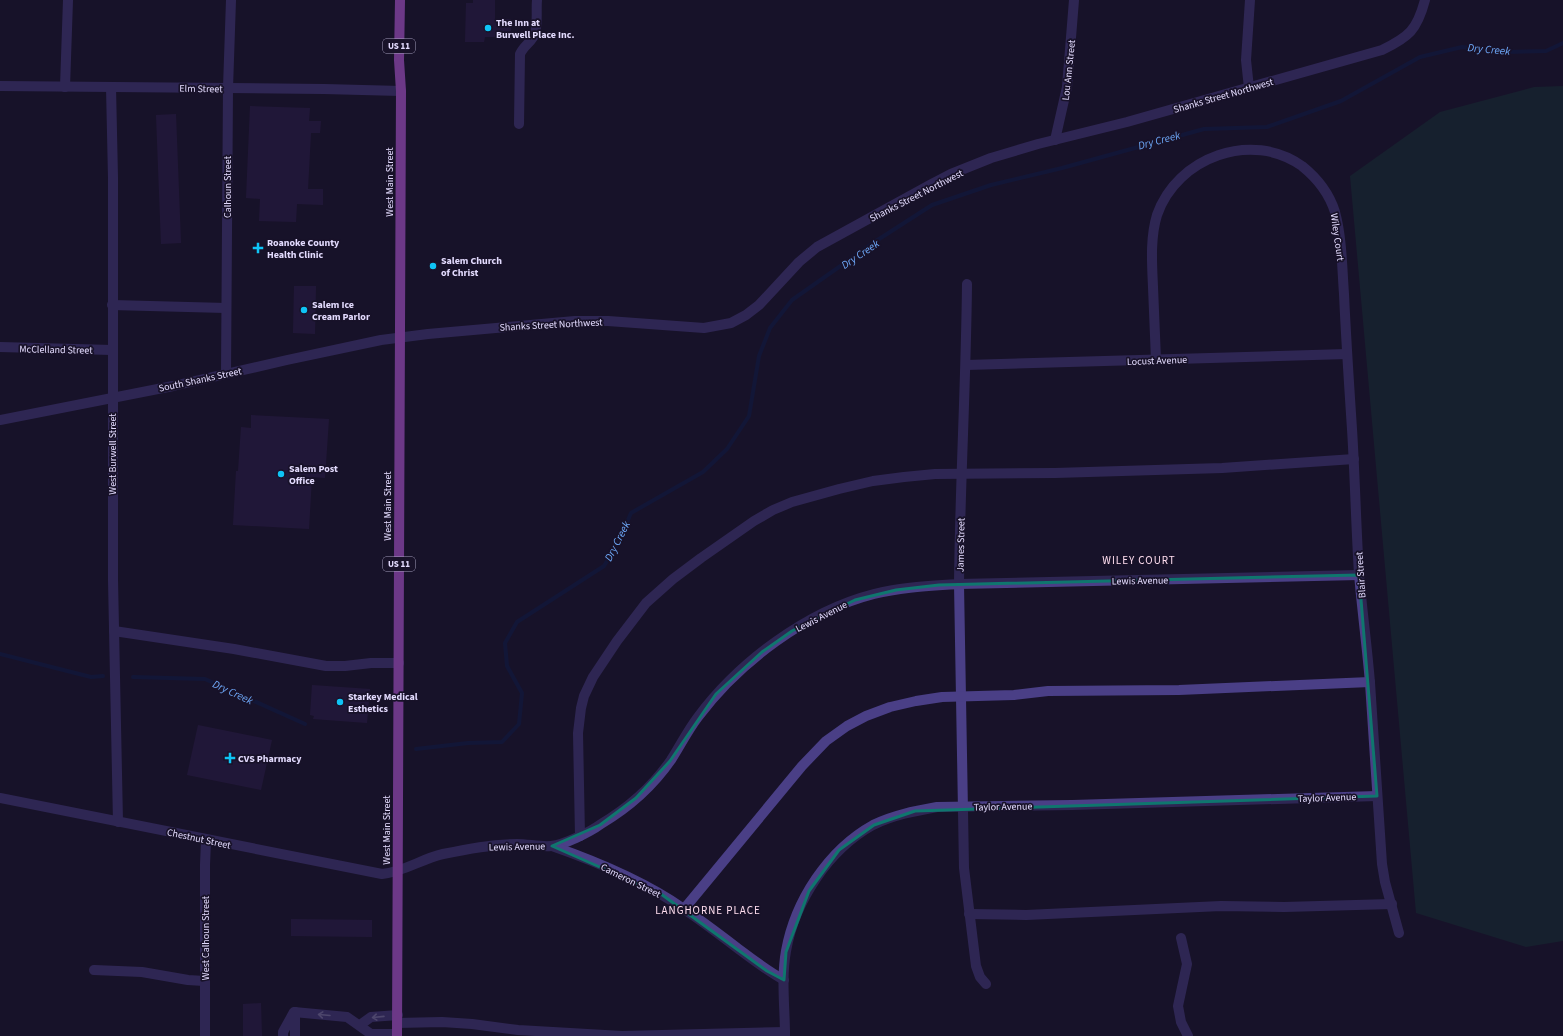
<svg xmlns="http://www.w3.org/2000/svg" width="1563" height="1036" viewBox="0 0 1563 1036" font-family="'Source Sans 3',sans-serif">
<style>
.green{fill:#153133}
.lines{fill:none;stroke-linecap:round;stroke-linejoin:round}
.stream{stroke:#0d1c47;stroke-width:4}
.building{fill:#2c1e4a}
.minor{stroke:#4a3f86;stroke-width:10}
.major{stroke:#d367f9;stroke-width:10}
.oneway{stroke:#8f85bc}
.marked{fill:none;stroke:#0f766e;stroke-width:3;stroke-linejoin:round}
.poi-dot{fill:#0fc4f6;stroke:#181229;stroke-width:1.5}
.labels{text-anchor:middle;stroke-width:3.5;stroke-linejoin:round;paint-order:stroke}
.shield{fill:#181229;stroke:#a69fbe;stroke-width:1}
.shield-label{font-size:9px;font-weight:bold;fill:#e3dbfe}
.poi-label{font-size:10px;font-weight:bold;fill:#e3dbfe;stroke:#181229;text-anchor:start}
.street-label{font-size:10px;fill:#e3dbfe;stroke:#181229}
.water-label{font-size:11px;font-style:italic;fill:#6ea9fa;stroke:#181229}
.neighbourhood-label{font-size:11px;letter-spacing:1px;fill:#feddee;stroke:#181229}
</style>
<rect width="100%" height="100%" fill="#181229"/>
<path class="green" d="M1563 86V941L1526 947 1416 913 1350 176 1440 112 1534 87Z"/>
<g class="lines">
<g class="stream">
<path d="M0 654 91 677 103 676"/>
<path d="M133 677 205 679 305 724"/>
<path d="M416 749 468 743 502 742 519 724 522 693 507 666 505 643 517 622 604 566 618 543 631 513 703 472 727 449 749 416 759 356 770 328 792 300 876 241 932 205 991 185 1062 168 1204 129 1267 127 1341 101 1420 57 1462 47 1506 52 1546 51 1563 43"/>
</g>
</g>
<g class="building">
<path d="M473 0H495V19H511V37H485L484 42H465L466 3H473Z"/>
<path d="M250 106 310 108 309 121H321L320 133H311L308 189H323V205L297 204 296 222 259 221 260 199 246 198Z"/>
<path d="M176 114 181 243 161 244 156 115Z"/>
<path d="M294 286H316L315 334 293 333Z"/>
<path d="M251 415 329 419 325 478 312 477 309 529 233 525 236 471H238L241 427 251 428Z"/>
<path d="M312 685 370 689 367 723 313 719 314 716 310 715Z"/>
<path d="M198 725 272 740 261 790 187 775Z"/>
<path d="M291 919 372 920V937L291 936Z"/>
<path d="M261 1003 262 1036H243V1004Z"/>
</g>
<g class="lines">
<g class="minor">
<path d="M0 86 324 89 401 91"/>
<path d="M65 87 68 0"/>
<path d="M111 87 113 178V580L118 822"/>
<path d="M1249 88 1246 60 1250 0"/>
<path d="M519 124 520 54C524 45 533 41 535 33 538 23 536 10 537 0"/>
<path d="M1055 140 1067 87 1074 0"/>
<path d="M967 284C966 384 960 484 959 584L964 868 976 966 980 977 986 984"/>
<path d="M112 305 226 308"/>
<path d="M0 347 112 350"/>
<path d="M1156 360C1155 336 1154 312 1153 287 1152 264 1150 238 1157 215 1177 157 1252 130 1302 166 1317 178 1329 193 1335 212 1342 238 1342 267 1344 294 1346 339 1349 384 1352 429 1355 477 1356 526 1359 574 1362 610 1367 646 1370 683 1374 743 1378 803 1382 864L1385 882 1399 933"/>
<path d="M966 365 1347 354"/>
<path d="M226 374 228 88 231 0"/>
<path d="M0 420 173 386 287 360 381 340 428 334 575 321H608L704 328 731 323 746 315 759 305 799 262 817 247 930 185 951 174 991 158 1038 144 1127 122 1382 50C1409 37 1417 30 1425 0"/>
<path d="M114 631 234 649 326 666H345L371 663H399"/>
<path d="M0 798 382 874C404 872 421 859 443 854 467 849 492 844 517 844 528 844 540 847 551 846 564 845 590 832 601 824 628 808 653 786 671 760 680 746 688 730 698 717 739 662 807 611 874 594 902 587 931 586 959 584L1359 575"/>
<path d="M580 836 578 733 581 708 584 696 593 677 617 641 646 603 673 579 701 558 754 521 773 510 792 502 839 489 873 481 904 477 935 474 1055 473 1222 468 1354 459"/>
<path d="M552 846C598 862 644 881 684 909 702 921 719 934 736 947 752 959 766 970 784 980"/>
<path d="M684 909 802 766 826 741 847 726 866 716 890 707 916 701 942 697 1014 695 1048 691 1179 690 1370 682"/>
<path d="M969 914 1026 915 1221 906 1284 907 1392 904"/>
<path d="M1181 938 1187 964 1178 1006 1181 1022 1188 1036"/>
<path d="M94 970 142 972 188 980 204 981"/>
<path d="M295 1012V1036"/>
<path d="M397 1023 442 1022 472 1024 518 1030 622 1036 785 1032"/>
<path d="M360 1025 371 1017 398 1015"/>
<path d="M205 1036V865L206 840"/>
<path d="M283 1036V1032L294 1012 347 1017 371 1034H397"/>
<path d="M785 1036C785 1008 781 979 786 951 795 901 828 850 873 825 893 815 915 811 937 807L1072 805 1377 796"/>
</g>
<path class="major" d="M397 1036 401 91 399 60 400 0"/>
</g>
<defs><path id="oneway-shaft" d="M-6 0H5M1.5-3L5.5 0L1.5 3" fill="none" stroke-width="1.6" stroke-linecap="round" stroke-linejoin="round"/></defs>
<g class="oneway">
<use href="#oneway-shaft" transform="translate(324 1015) rotate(-175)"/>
<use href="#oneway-shaft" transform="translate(378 1017) rotate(174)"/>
</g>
<path d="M0 0H1563V1036H0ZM1359 575 1377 796 915 811 874 825 839 850 809 891 786 952 784 980 767 971 661 894 552 846 600 825 636 798 670 761 716 694 762 652 792 631 855 600 896 590 939 585Z" fill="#181229" fill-opacity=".55" fill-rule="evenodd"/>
<path class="marked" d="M1359 575 1377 796 915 811 874 825 839 850 809 891 786 952 784 980 767 971 661 894 552 846 600 825 636 798 670 761 716 694 762 652 792 631 855 600 896 590 939 585Z"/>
<g class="poi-dot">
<circle cx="488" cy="28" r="4"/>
<path d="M256 242h4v4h4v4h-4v4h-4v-4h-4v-4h4z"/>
<circle cx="433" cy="266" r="4"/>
<circle cx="304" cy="310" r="4"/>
<circle cx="281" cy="474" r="4"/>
<circle cx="340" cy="702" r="4"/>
<path d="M228 752h4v4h4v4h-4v4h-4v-4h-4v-4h4z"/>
</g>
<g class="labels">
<g class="shield">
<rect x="383" y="39" width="32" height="14" rx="3"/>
<rect x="383" y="557" width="32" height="14" rx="3"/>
</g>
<g class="shield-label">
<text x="399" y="49">US 11</text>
<text x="399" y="567">US 11</text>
</g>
<g class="poi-label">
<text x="496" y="26">The Inn at<tspan x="496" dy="12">Burwell Place Inc.</tspan></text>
<text x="267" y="246">Roanoke County<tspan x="267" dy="12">Health Clinic</tspan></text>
<text x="441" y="264">Salem Church<tspan x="441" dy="12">of Christ</tspan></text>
<text x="312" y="308">Salem Ice<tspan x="312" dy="12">Cream Parlor</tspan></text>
<text x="289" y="472">Salem Post<tspan x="289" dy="12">Office</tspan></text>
<text x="348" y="700">Starkey Medical<tspan x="348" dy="12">Esthetics</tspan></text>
<text x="238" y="762">CVS Pharmacy</text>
</g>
<g class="street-label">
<text transform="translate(1068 70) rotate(-84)" y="4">Lou Ann Street</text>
<text transform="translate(201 88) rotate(1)" y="4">Elm Street</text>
<text transform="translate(1223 95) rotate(-16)" y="4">Shanks Street Northwest</text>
<text transform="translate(389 182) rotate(-90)" y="4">West Main Street</text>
<text transform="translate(227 187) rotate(-90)" y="4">Calhoun Street</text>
<text transform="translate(916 195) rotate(-27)" y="4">Shanks Street Northwest</text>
<text transform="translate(1338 237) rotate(82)" y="4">Wiley Court</text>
<text transform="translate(551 324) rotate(-3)" y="4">Shanks Street Northwest</text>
<text transform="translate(56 349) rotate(1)" y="4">McClelland Street</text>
<text transform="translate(1157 360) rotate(-2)" y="4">Locust Avenue</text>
<text transform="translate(200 379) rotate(-12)" y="4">South Shanks Street</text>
<text transform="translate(112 454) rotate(-90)" y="4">West Burwell Street</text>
<text transform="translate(387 506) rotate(-90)" y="4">West Main Street</text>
<text transform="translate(960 545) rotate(-89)" y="4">James Street</text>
<text transform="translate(1360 575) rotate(-94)" y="4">Blair Street</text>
<text transform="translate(1140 580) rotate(-1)" y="4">Lewis Avenue</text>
<text transform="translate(821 616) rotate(-27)" y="4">Lewis Avenue</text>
<text transform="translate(1327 797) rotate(-2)" y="4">Taylor Avenue</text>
<text transform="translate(1003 806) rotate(-1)" y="4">Taylor Avenue</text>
<text transform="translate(386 830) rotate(-90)" y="4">West Main Street</text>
<text transform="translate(199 838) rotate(12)" y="4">Chestnut Street</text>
<text transform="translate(517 846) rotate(-1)" y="4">Lewis Avenue</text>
<text transform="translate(631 880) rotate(26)" y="4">Cameron Street</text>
<text transform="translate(205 938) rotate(-90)" y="4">West Calhoun Street</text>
</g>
<g class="water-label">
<text transform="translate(1489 49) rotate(5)" y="4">Dry Creek</text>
<text transform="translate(1159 140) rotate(-15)" y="4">Dry Creek</text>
<text transform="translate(860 254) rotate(-34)" y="4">Dry Creek</text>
<text transform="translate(617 541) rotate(-63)" y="4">Dry Creek</text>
<text transform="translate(233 692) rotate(25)" y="4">Dry Creek</text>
</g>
<g class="neighbourhood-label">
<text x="1139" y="564">WILEY COURT</text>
<text x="708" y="914">LANGHORNE PLACE</text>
</g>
</g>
</svg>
